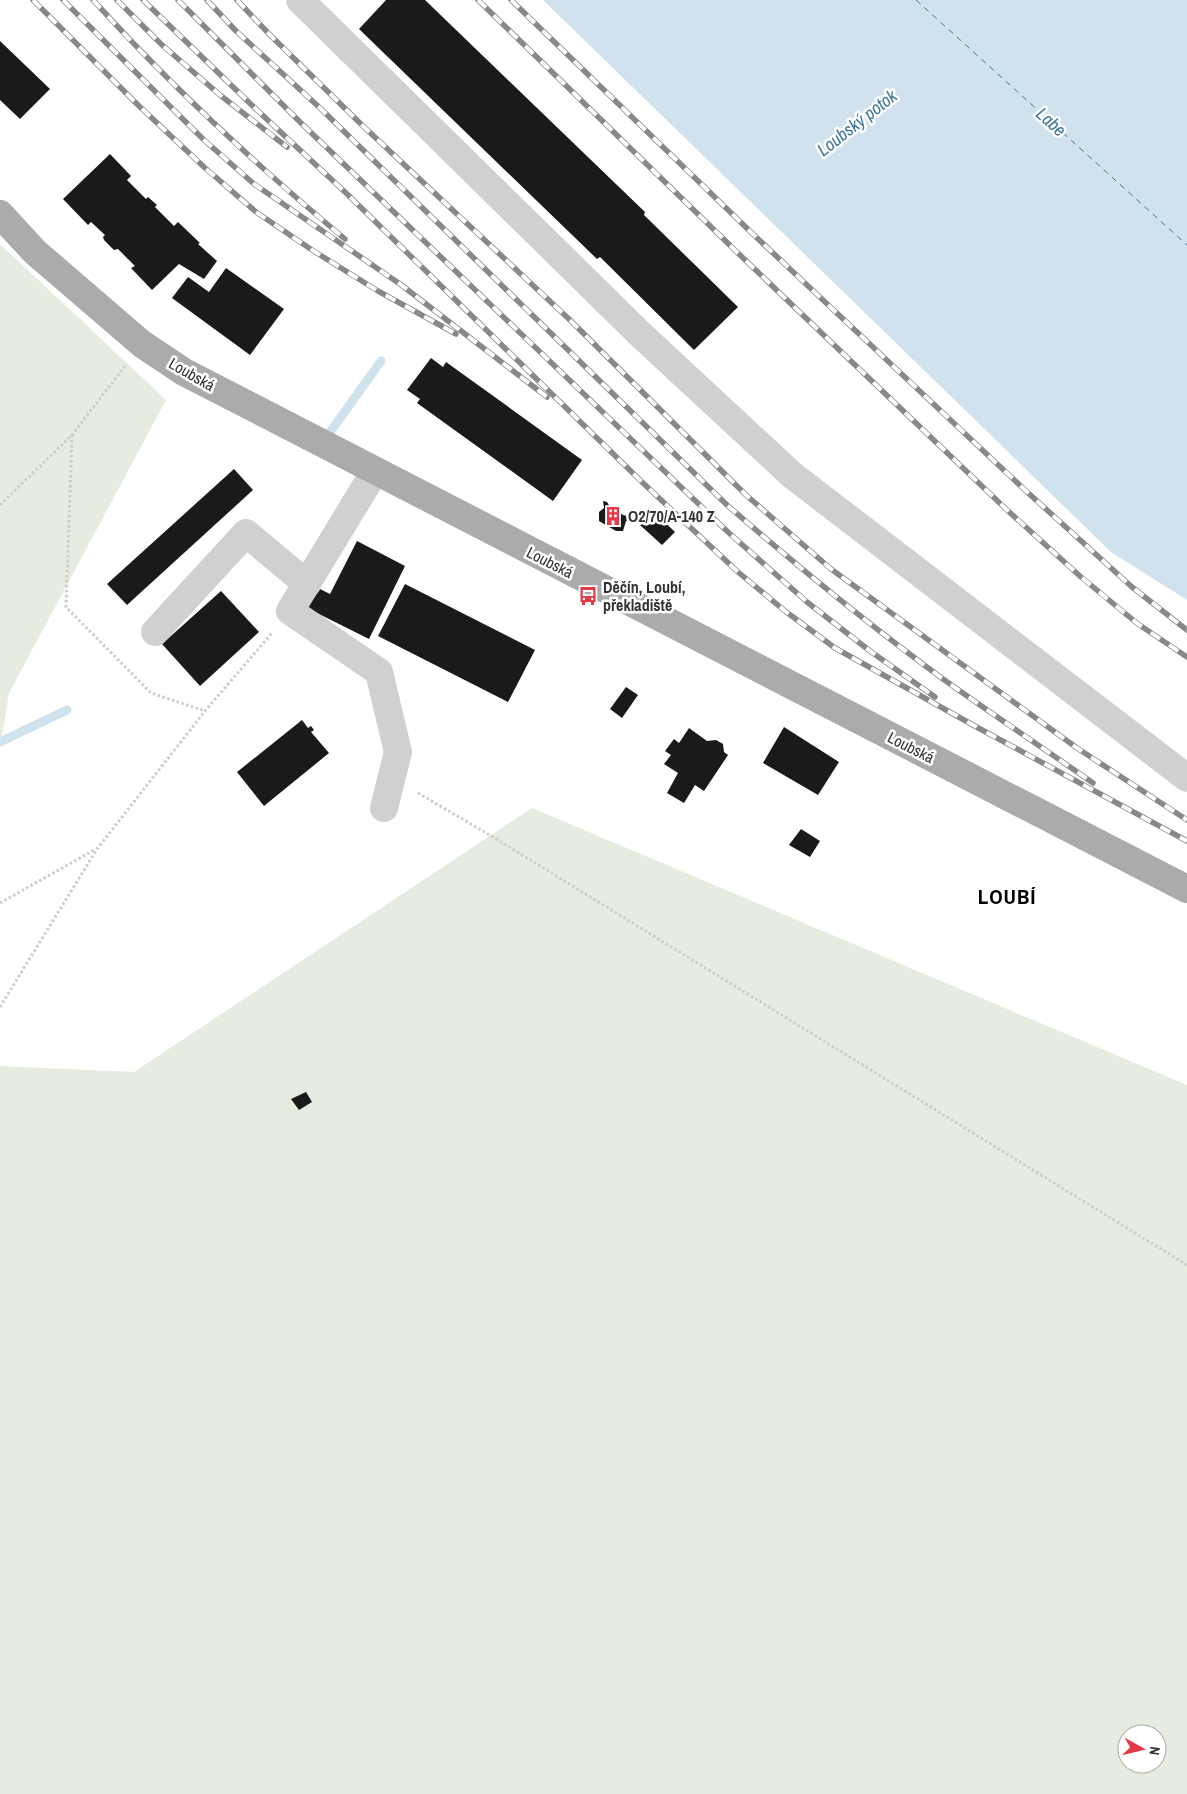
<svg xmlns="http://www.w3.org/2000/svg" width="1187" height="1794" viewBox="0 0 1187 1794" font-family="'Archivo Narrow',sans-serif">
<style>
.green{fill:#e6ecdf;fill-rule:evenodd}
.water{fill:#cfe2ee}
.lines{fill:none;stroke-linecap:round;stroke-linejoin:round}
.stream{stroke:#cfe2ee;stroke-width:9}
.ferry{stroke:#3f7597;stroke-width:1;stroke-dasharray:6 5;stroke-linecap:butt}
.building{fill:#1a1a1a}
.path{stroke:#cdcdcd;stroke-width:3;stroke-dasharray:2.5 2.5;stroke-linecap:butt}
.minor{stroke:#d0d0d0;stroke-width:28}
.major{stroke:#ababab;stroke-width:28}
.rail-casing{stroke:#888;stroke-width:5.5}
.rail{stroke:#fff;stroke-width:4;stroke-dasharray:11;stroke-linecap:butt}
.labels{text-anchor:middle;stroke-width:5;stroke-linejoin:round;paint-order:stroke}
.street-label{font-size:16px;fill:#333;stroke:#fff}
.poi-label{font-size:16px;font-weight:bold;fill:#333;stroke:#fff;text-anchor:start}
.water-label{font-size:18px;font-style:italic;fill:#3f7597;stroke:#fff}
.district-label{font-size:21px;font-weight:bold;letter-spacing:1px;fill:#000;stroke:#fff}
</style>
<rect width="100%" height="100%" fill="#fff"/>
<g class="green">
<path d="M0 244 166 400 9 693 0 748Z"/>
<path d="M532 808 1187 1085V1794H0V1066L134 1072ZM1127 1734H1157V1764H1127Z"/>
</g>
<path class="water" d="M543 0H1187V600L1111 552Z"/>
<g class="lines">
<g class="stream">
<path d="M328 435 381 361"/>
<path d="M0 742 67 710"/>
</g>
<path class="ferry" d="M916 0 1187 245"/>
</g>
<g class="building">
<path d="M386 0H425L645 212 644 215 738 307 694 350 600 257 597 259 359 29Z"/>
<path d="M0 41 50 89 20 119 0 100Z"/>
<path d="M110 154 131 176 127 180 146 199 148 197 157 205 155 207 174 226 178 222 200 243 198 244 217 261 204 279 179 264 152 290 131 268 135 266 118 249 114 250 104 240 103 237 105 235 91 222 88 225 63 199Z"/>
<path d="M226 268 284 309 250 355 172 298 188 277 209 292Z"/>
<path d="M431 358 443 367 446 362 582 460 553 501 417 403 420 399 407 390Z"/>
<path d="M234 469 253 490 127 605 107 584Z"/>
<path d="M603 501 607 502 610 507 623 515 632 517 630 521H626L623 531H616L599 521V512L604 508Z"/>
<path d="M652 510 675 532 662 545 640 525Z"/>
<path d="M357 541 405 566 369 639 303 606 314 586 330 594Z"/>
<path d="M405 584 535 650 508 702 378 636Z"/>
<path d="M221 591 259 632 200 686 162 644Z"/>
<path d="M626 687 638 695 622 718 610 709Z"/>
<path d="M302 720 308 728 311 726 314 730 311 732 329 753 264 806 237 772Z"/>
<path d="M784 727 839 762 818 795 763 763Z"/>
<path d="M689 728 707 741 716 740 723 744 724 752 728 755 704 791 695 785 684 803 667 793 678 773 664 764 671 755 665 751 674 739 679 743Z"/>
<path d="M801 829 820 841 810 857 789 845Z"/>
<path d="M306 1092 312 1102 299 1110 291 1099Z"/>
</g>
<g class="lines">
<g class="path">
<path d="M72 435 66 607 151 693 205 711"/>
<path d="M0 505 72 435 125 366"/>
<path d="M418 793 493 837 1187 1265"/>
<path d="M0 903 96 849"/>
<path d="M0 1007 97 849 205 711 272 633"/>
</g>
<g class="minor">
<path d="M300 0 640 334 792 475 1187 778"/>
<path d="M375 471 290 611 379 672 398 752 384 808"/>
<path d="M155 632 246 533 307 584"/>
</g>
<path class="major" d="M0 214 35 252 142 344 184 372 1187 889"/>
<g class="rail-casing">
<g id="rail">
<path d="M33 0 139 106 204 167 256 212 312 250 378 291 456 334"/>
<path d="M63 0 204 140 254 184 400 284 547 397"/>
<path d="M93 0C171 86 256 165 345 239"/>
<path d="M117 0 161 44 220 95 287 147"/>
<path d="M143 0 258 111 345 192 643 483 738 572 785 611 835 648 982 730 1187 841"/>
<path d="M178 0 301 123 729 533 807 602 870 651 935 697"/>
<path d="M207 0 236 31 319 107 727 505C797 566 868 624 943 679 992 714 1043 748 1093 783"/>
<path d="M237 0 269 34 363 126 570 320 746 495 831 569 1077 748 1187 820"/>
<path d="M478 0 742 257 1007 510 1081 577 1138 624 1187 657"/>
<path d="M511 0 756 237 1026 491 1132 587 1187 630"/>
</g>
</g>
<use href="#rail" class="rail"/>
</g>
<defs>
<g id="building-bare" transform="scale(1.5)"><path d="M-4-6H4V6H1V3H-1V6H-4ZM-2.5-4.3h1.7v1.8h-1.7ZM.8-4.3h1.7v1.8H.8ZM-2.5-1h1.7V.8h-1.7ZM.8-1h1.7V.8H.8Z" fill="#e63946" stroke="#fff" stroke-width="2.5" paint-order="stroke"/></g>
<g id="bus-bare" transform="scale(1.5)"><path d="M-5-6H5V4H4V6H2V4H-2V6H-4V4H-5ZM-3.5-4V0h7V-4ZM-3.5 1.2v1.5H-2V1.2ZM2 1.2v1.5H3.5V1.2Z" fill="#e63946" stroke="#fff" stroke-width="2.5" paint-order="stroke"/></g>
</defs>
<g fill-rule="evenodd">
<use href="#building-bare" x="613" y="516"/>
<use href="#bus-bare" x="588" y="596"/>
</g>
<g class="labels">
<g class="street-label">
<text transform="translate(192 374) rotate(30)" y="6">Loubská</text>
<text transform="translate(550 562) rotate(27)" y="6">Loubská</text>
<text transform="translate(911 747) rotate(27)" y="6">Loubská</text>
</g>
<g class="poi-label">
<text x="628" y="522">O2/70/A-140 Z</text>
<text x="603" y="593">Děčín, Loubí,<tspan x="603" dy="18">překladiště</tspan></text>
</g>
<g class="water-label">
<text transform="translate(1051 122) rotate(42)" y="6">Labe</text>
<text transform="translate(857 123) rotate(-38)" y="6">Loubský potok</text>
</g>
<g class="district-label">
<text x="1007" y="904">LOUBÍ</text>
</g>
</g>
<g transform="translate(1142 1749) rotate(98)"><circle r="24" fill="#ffffff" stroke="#adadad"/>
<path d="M0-4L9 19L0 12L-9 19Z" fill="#e63946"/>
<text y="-8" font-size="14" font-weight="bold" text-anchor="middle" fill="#333333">N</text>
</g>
</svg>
